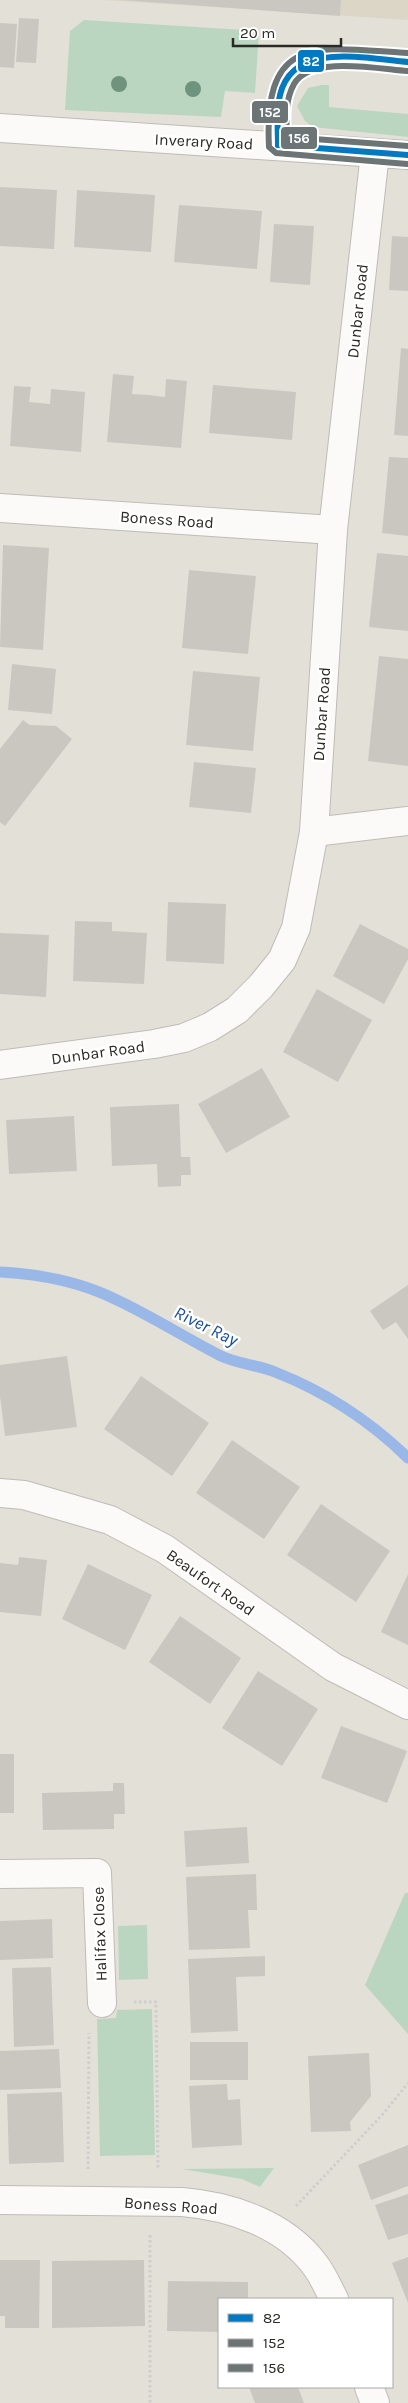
<svg xmlns="http://www.w3.org/2000/svg" width="408" height="2403" viewBox="0 0 408 2403" font-family="Karla,sans-serif">
<style>
.built{fill:#dcd6c7}
.green{fill:#bbd6c0}
.lines{fill:none;stroke-linecap:round;stroke-linejoin:round}
.stream{stroke:#9ab8e7;stroke-width:11}
.building{fill:#cac7c1}
.service-casing{stroke:#bebcb6;stroke-width:24}
.minor-casing{stroke:#bebcb6;stroke-width:30}
.path{stroke:#cfcecc;stroke-width:3;stroke-dasharray:2.5 2.5;stroke-linecap:butt}
.service{stroke:#fbfaf9;stroke-width:21}
.minor{stroke:#fbfaf9;stroke-width:28}
.bus-1-casing{stroke:#fff;stroke-width:10}
.bus-2-casing{stroke:#fff;stroke-width:10}
.bus-3-casing{stroke:#fff;stroke-width:10}
.bus-1{stroke:#0279c1;stroke-width:6}
.bus-2{stroke:#6c7476;stroke-width:6}
.bus-3{stroke:#6c7476;stroke-width:6}
.tree{fill:#6f947e}
.labels{text-anchor:middle;stroke-width:5;stroke-linejoin:round;paint-order:stroke}
.street-label{font-size:16px;fill:#2b2924;stroke:#fff}
.water-label{font-size:18px;font-style:italic;fill:#134a9c;stroke:#fff}
.line-badge{stroke:#fff;stroke-width:2}
.badge-label{font-size:14px;text-anchor:middle;font-weight:bold;fill:#fff}
</style>
<rect width="100%" height="100%" fill="#e3e0d8"/>
<path class="built" d="M103 0H408V20L260 10Z"/>
<g class="green">
<path d="M84 20 259 31 255 93 225 91 221 117 65 110 70 31Z"/>
<path d="M322 85H329V107L408 114V137L313 127 305 121 297 106 308 88Z"/>
<path d="M405 1893H408V2034L365 1985Z"/>
<path d="M147 1925 148 1979 119 1980 118 1926Z"/>
<path d="M152 2009 155 2155 100 2156 97 2019 116 2018 117 2010Z"/>
<path d="M274 2168 260 2187 242 2179 182 2169Z"/>
</g>
<g class="lines">
<path class="stream" d="M0 1272C40 1274 81 1282 117 1300 153 1317 186 1338 221 1356 238 1364 258 1365 275 1372 326 1392 369 1420 408 1458"/>
</g>
<g class="building">
<path d="M122 0H341L340 16Z"/>
<path d="M19 18 39 19 36 63 16 62Z"/>
<path d="M0 23 17 24 14 68 0 67Z"/>
<path d="M0 187 57 190 54 249 0 246Z"/>
<path d="M77 190 155 195 151 252 74 247Z"/>
<path d="M179 205 262 211 257 269 174 262Z"/>
<path d="M274 224 314 226 310 285 270 282Z"/>
<path d="M392 236 408 237V291L389 290Z"/>
<path d="M401 348 408 349V436L394 435Z"/>
<path d="M113 374 134 376 132 394 148 395 165 397 166 379 187 381 181 448 107 442Z"/>
<path d="M213 385 296 392 292 440 209 433Z"/>
<path d="M14 386 31 387 29 402 50 404 51 389 85 392 81 452 10 446Z"/>
<path d="M389 457 408 458V536L382 533Z"/>
<path d="M3 545 49 548 43 650 0 647Z"/>
<path d="M377 553 408 556V631L369 627Z"/>
<path d="M189 570 256 576 248 654 182 648Z"/>
<path d="M379 656 408 659V766L368 761Z"/>
<path d="M12 664 56 669 52 714 8 710Z"/>
<path d="M193 671 260 677 253 751 186 745Z"/>
<path d="M23 720 30 725 56 726 72 739 5 826 0 822V749Z"/>
<path d="M194 762 256 768 251 813 189 807Z"/>
<path d="M168 902 226 904 224 964 166 961Z"/>
<path d="M75 921 112 922V931L147 933 144 984 73 981Z"/>
<path d="M360 924 408 949V959L384 1004 333 976Z"/>
<path d="M0 933 49 935 46 997 0 994Z"/>
<path d="M317 989 372 1020 338 1082 283 1052Z"/>
<path d="M262 1068 290 1117 226 1153 198 1104Z"/>
<path d="M179 1104 181 1157H190L191 1175H181V1186L158 1187 157 1164 112 1166 110 1107Z"/>
<path d="M74 1116 77 1171 9 1174 6 1120Z"/>
<path d="M408 1285V1339L396 1322 383 1330 370 1311Z"/>
<path d="M67 1356 77 1427 5 1436 0 1396V1365Z"/>
<path d="M141 1376 209 1423 172 1476 104 1429Z"/>
<path d="M232 1440 300 1487 264 1539 196 1493Z"/>
<path d="M321 1504 390 1551 356 1602 287 1555Z"/>
<path d="M19 1557 47 1560 41 1616 0 1612V1563L18 1565Z"/>
<path d="M88 1564 152 1595 125 1650 62 1619Z"/>
<path d="M408 1574V1645L381 1632Z"/>
<path d="M180 1616 241 1658 210 1704 149 1662Z"/>
<path d="M258 1671 318 1709 282 1766 222 1728Z"/>
<path d="M341 1726 407 1751 387 1803 321 1778Z"/>
<rect x="0" y="1754" width="14" height="59"/>
<path d="M113 1783H124L125 1814H114V1829L43 1830 42 1793 113 1791Z"/>
<path d="M247 1827 249 1863 186 1867 184 1831Z"/>
<path d="M256 1874 257 1910H248L250 1948 189 1950 186 1877Z"/>
<path d="M52 1919 53 1958 0 1960V1921Z"/>
<path d="M265 1956V1976L236 1977 238 2031 191 2033 188 1959Z"/>
<path d="M51 1967 54 2045 14 2047 12 1968Z"/>
<rect x="190" y="2042" width="58" height="38"/>
<path d="M59 2049 61 2088 0 2090V2051Z"/>
<path d="M369 2053 371 2096 350 2122 351 2131 311 2132 308 2056Z"/>
<path d="M227 2084 228 2100 240 2099 242 2145 192 2148 189 2086Z"/>
<path d="M62 2092 64 2162 9 2164 7 2094Z"/>
<path d="M408 2145V2186L371 2200 358 2165Z"/>
<path d="M408 2194V2234L388 2240 375 2205Z"/>
<path d="M408 2257V2303L392 2263Z"/>
<path d="M0 2260H40L39 2328H5V2316H0Z"/>
<path d="M144 2260 145 2326 52 2328V2261Z"/>
<path d="M168 2281 248 2282V2299H219V2332L167 2331Z"/>
<path d="M249 2387H298L304 2403H255Z"/>
</g>
<g class="lines">
<g class="service-casing">
<path id="service" d="M278 145C278 125 275 99 285 81 289 73 296 66 304 62 324 53 384 61 408 62"/>
</g>
<g class="minor-casing">
<g id="minor">
<path d="M0 128 408 155"/>
<path d="M0 508 333 530"/>
<path d="M314 832 408 821"/>
<path d="M0 1065 154 1044 184 1038 210 1027 237 1010 261 986 282 960 296 928 314 832 333 530 375 153"/>
<path d="M0 1493 24 1495 110 1520 165 1549 333 1667 408 1705"/>
<path d="M0 1874 97 1873 102 2003"/>
<path d="M0 2200 182 2202C230 2206 285 2224 315 2265 323 2275 328 2288 334 2299"/>
<path d="M369 2387 375 2403"/>
</g>
</g>
<g class="path">
<path d="M134 2002H156L158 2170"/>
<path d="M88 2169 89 2033"/>
<path d="M296 2206 383 2114 408 2083"/>
<path d="M150 2235V2403"/>
</g>
<use href="#service" class="service"/>
<use href="#minor" class="minor"/>
<g class="bus-1-casing">
<g id="bus-1">
<path d="M278 145C278 128 276 111 280 95 293 40 367 59 408 62"/>
<path d="M278 145 408 155"/>
</g>
</g>
<g class="bus-2-casing">
<path id="bus-2" d="M407 164 276 153 269 147C263 31 319 48 408 53"/>
</g>
<g class="bus-3-casing">
<path id="bus-3" d="M407 71C379 69 310 55 294 84 285 100 286 119 287 137L408 146"/>
</g>
<use href="#bus-1" class="bus-1"/>
<use href="#bus-2" class="bus-2"/>
<use href="#bus-3" class="bus-3"/>
</g>
<g class="tree">
<circle cx="119" cy="84" r="8"/>
<circle cx="193" cy="89" r="8"/>
</g>
<g class="labels">
<g class="street-label">
<text transform="translate(204 141) rotate(3)" y="6">Inverary Road</text>
<text transform="translate(357 311) rotate(-84)" y="6">Dunbar Road</text>
<text transform="translate(167 519) rotate(4)" y="6">Boness Road</text>
<text transform="translate(321 714) rotate(-86)" y="6">Dunbar Road</text>
<text transform="translate(98 1052) rotate(-8)" y="6">Dunbar Road</text>
<text transform="translate(211 1582) rotate(35)" y="6">Beaufort Road</text>
<text transform="translate(99 1934) rotate(-92)" y="6">Halifax Close</text>
<text transform="translate(171 2205) rotate(4)" y="6">Boness Road</text>
</g>
<g class="water-label">
<text transform="translate(206 1326) rotate(26)" y="6">River Ray</text>
</g>
</g>
<g class="line-badge">
<rect x="297" y="49" width="28" height="24" rx="5" fill="#0279c1"/>
<rect x="251" y="100" width="38" height="24" rx="5" fill="#6c7476"/>
<rect x="280" y="126" width="38" height="24" rx="5" fill="#6c7476"/>
</g>
<g class="badge-label">
<text x="311" y="66">82</text>
<text x="270" y="117">152</text>
<text x="299" y="143">156</text>
</g>
<rect x="218" y="2298" width="175" height="90" fill="#ffffff" stroke="#aaa9a7"/>
<rect x="228" y="2314" width="25" height="8" fill="#0279c1" stroke="#aaa9a7"/>
<text x="263" y="2323" font-size="15" fill="#2b2924">82</text>
<rect x="228" y="2339" width="25" height="8" fill="#6c7476" stroke="#aaa9a7"/>
<text x="263" y="2348" font-size="15" fill="#2b2924">152</text>
<rect x="228" y="2364" width="25" height="8" fill="#6c7476" stroke="#aaa9a7"/>
<text x="263" y="2373" font-size="15" fill="#2b2924">156</text>
<path d="M233 38v8h108v-8" fill="none" stroke="#2b2924" stroke-width="2.5"/>
<text x="240" y="38" font-size="15" fill="#2b2924" stroke="#ffffff" stroke-width="4" paint-order="stroke">20 m</text>
</svg>
